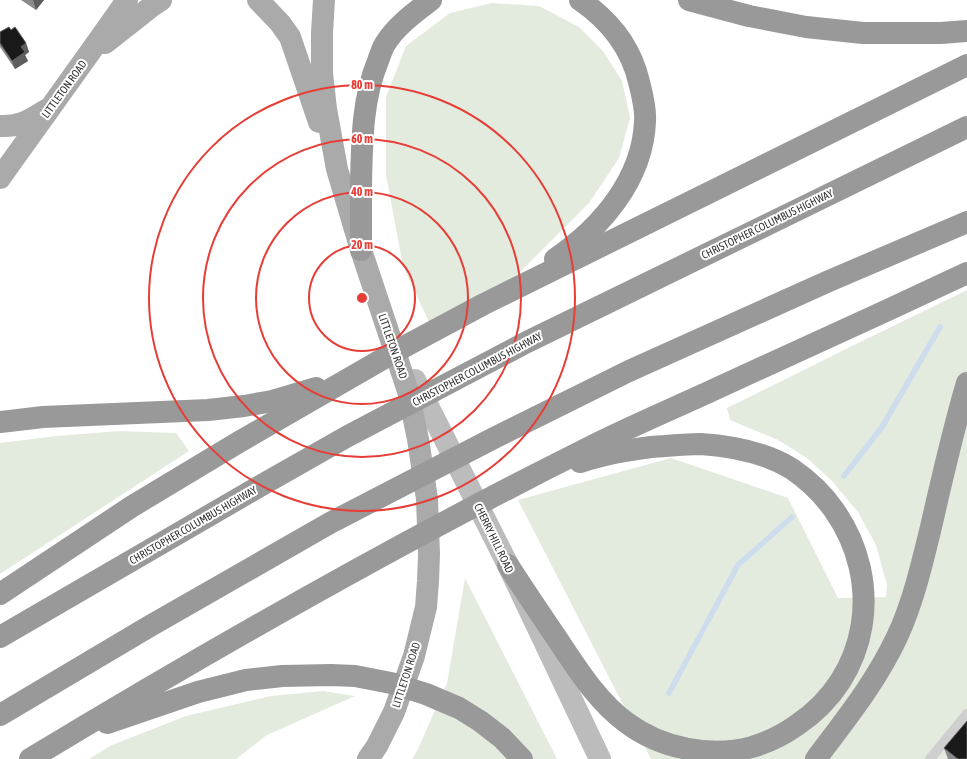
<svg xmlns="http://www.w3.org/2000/svg" width="967" height="759" viewBox="0 0 967 759" font-family="'Asap Condensed',sans-serif">
<style>
.green{fill:#e3ebde}
.lines{fill:none;stroke-linecap:round;stroke-linejoin:round}
.stream{stroke:#cddded;stroke-width:5.5}
.lane{stroke:#cfcfcf;stroke-width:10}
.secondary{stroke:#bcbcbc;stroke-width:22}
.primary{stroke:#aaa;stroke-width:22}
.highway{stroke:#999;stroke-width:22}
.wall{fill:#8c8c8c}
.shaded-wall{fill:#5e5e5e}
.building{fill:#191919;stroke:#5e5e5e}
.ring{fill:none;stroke:#e63e37;stroke-width:2}
.labels{text-anchor:middle;stroke-width:4;stroke-linejoin:round;paint-order:stroke}
.street-label{font-size:11px;fill:#323232;stroke:#fff}
.centre{fill:#e63e37;stroke:#fff;stroke-width:2}
.ring-label{font-size:12px;text-anchor:middle;font-weight:bold;fill:#e63e37;stroke:#fff;stroke-width:4;stroke-linejoin:round;paint-order:stroke}
</style>
<rect width="100%" height="100%" fill="#fff"/>
<g class="green">
<path d="M492 3 539 6 579 27 603 51 622 81 630 118 619 158 589 203 513 279 429 322 403 266 386 175V97L406 46 450 13Z"/>
<path d="M967 290V759H651L518 500 671 458 788 498 838 598 886 597 887 585 876 545 858 512 832 481 807 458 778 440 730 420 727 408 848 348Z"/>
<path d="M119 431 176 433 189 451 0 574V443L57 436Z"/>
<path d="M465 578 557 759H412L418 749 447 683Z"/>
<path d="M323 691 355 696 267 735 236 759H89L112 745 186 716 271 696Z"/>
</g>
<g class="lines">
<g class="stream">
<path d="M844 476 882 427 940 327"/>
<path d="M669 693 738 565 792 517"/>
</g>
<path class="lane" d="M930 759 967 714"/>
<path class="secondary" d="M415 380 508 565 600 759"/>
<g class="primary">
<path d="M258 0 280 23 290 37 319 122"/>
<path d="M324 0 322 33V73L326 109 337 169 361 250 408 391 418 439 427 499 429 554 428 581 426 607 414 656 394 712 377 746 368 759"/>
<path d="M105 43 152 6 161 0"/>
<path d="M0 126C21 127 29 120 46 110"/>
<path d="M0 178C42 119 85 60 127 0"/>
</g>
<g class="highway">
<path d="M689 0 749 16 806 27 863 33H941L967 31"/>
<path d="M361 250C361 228 361 206 361 183 362 143 362 99 378 61 380 55 382 49 385 44 396 26 414 13 431 0"/>
<path d="M555 259C601 228 643 179 645 121 646 108 642 94 639 82 631 47 609 20 580 0"/>
<path d="M0 422 43 417 208 410 244 406 272 401 316 388"/>
<path d="M508 565C524 590 541 615 558 640 578 670 598 702 627 723 662 749 711 758 752 747 769 742 783 735 797 725 870 676 884 581 834 510 823 494 808 480 792 469 766 453 731 446 701 444 684 444 668 446 651 447 627 450 603 454 580 462"/>
<path d="M0 594 131 507 239 442 400 349 484 304 967 65"/>
<path d="M0 637 260 486 348 436 527 342 967 127"/>
<path d="M0 715 150 626 330 523 492 439 629 371 829 281 967 222"/>
<path d="M107 723 198 692 246 680 282 676 331 675 355 676 391 683 426 694 459 708 480 721 502 738 522 759"/>
<path d="M30 759C212 649 396 544 586 449 627 428 670 410 711 391 797 352 882 313 967 273"/>
<path d="M816 759C845 720 876 682 897 637 913 603 922 564 931 527 942 479 953 430 967 383"/>
</g>
</g>
<g class="wall">
<path d="M21 0H44L36 10Z"/>
<path d="M11 30 26 43 29 52 25 55 28 61 15 69 0 47V32Z"/>
<path d="M944 748 967 759H948Z"/>
</g>
<g class="shaded-wall">
<path d="M33 0H44L36 10Z"/>
<path d="M26 43 29 52 25 55 28 61 15 69 12 61 21 47Z"/>
</g>
<g class="building">
<path d="M9 27 11 30 15 27 26 43 21 47 25 52 12 61 0 43V32Z"/>
<path d="M967 721V759H958L944 748Z"/>
</g>
<g class="ring">
<circle cx="362" cy="298" r="53"/>
<circle cx="362" cy="298" r="106"/>
<circle cx="362" cy="298" r="159"/>
<circle cx="362" cy="298" r="213"/>
</g>
<g class="labels">
<g class="street-label">
<text transform="translate(64 89) rotate(-54)" y="4">LITTLETON ROAD</text>
<text transform="translate(767 224) rotate(-26)" y="4">CHRISTOPHER COLUMBUS HIGHWAY</text>
<text transform="translate(393 346) rotate(71)" y="4">LITTLETON ROAD</text>
<text transform="translate(477 369) rotate(-28)" y="4">CHRISTOPHER COLUMBUS HIGHWAY</text>
<text transform="translate(193 525) rotate(-30)" y="4">CHRISTOPHER COLUMBUS HIGHWAY</text>
<text transform="translate(494 538) rotate(64)" y="4">CHERRY HILL ROAD</text>
<text transform="translate(406 675) rotate(-72)" y="4">LITTLETON ROAD</text>
</g>
</g>
<circle cx="362" cy="298" r="6" class="centre"/>
<g class="ring-label">
<text x="362" y="89">80 m</text>
<text x="362" y="143">60 m</text>
<text x="362" y="196">40 m</text>
<text x="362" y="249">20 m</text>
</g>
</svg>
